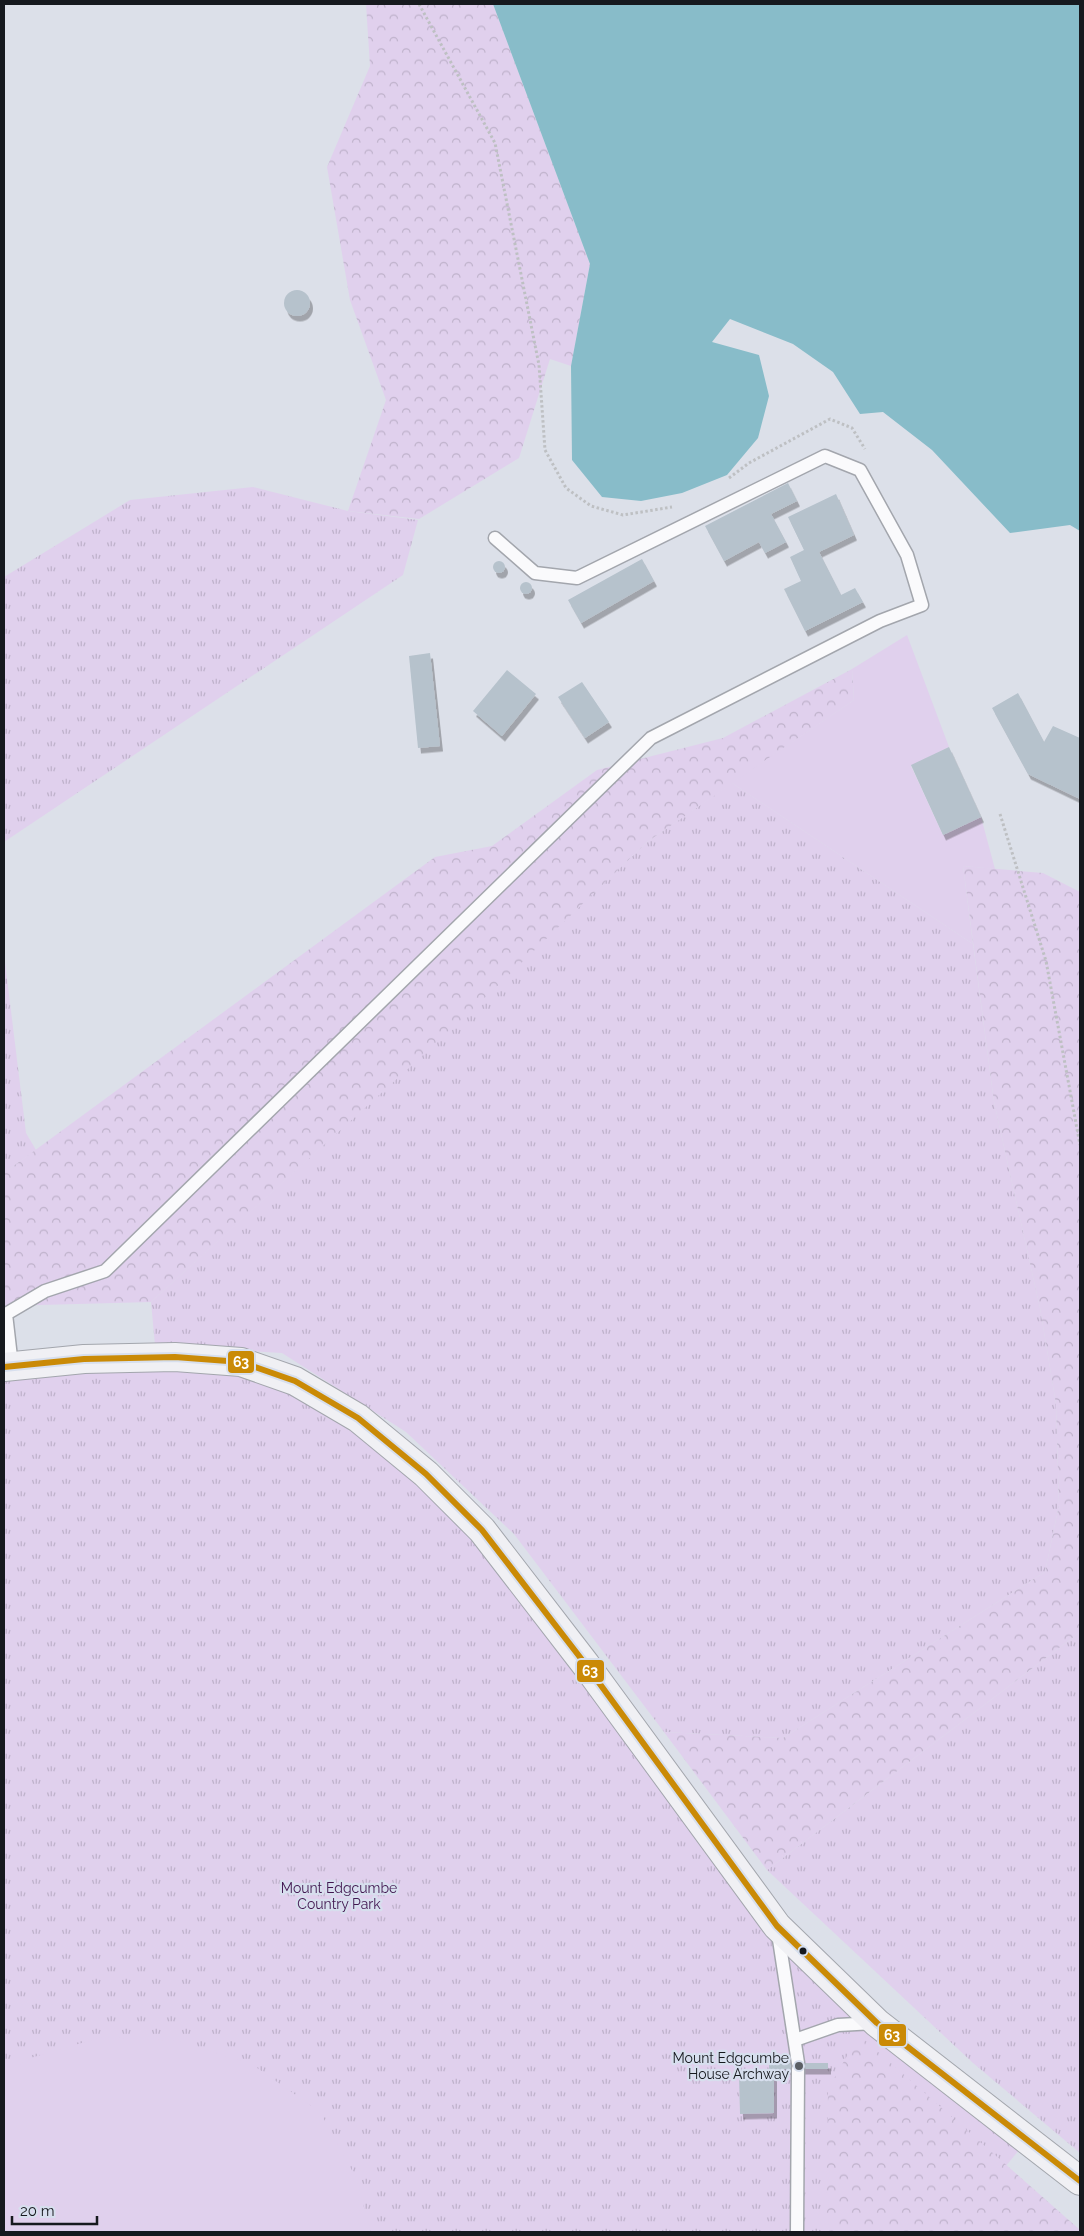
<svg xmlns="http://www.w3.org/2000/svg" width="1084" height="2236" viewBox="0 0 1084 2236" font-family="Raleway,sans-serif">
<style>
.grass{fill:url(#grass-tufts)}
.forest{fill:url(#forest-crowns)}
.garden{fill:#e0d0ed}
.water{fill:#88bcc9}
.building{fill:#b6c2cc;filter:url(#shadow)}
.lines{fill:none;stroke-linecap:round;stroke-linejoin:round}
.lane-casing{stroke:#a3a6ad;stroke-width:15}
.secondary-casing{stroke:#a3a6ad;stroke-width:30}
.path{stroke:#bec0c3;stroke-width:3;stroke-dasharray:2.5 2.5;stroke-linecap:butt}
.lane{stroke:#fafafc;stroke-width:12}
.secondary{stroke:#f0f0f4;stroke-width:28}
.bus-1-casing{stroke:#d7dfee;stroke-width:10}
.bus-1{stroke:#ca8a06;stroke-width:6}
.bus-dot{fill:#16191e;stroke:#d7dfee;stroke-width:2}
.poi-dot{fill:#5b5f65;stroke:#d7dfee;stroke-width:2}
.labels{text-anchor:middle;stroke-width:4.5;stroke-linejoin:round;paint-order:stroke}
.park-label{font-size:14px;fill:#411750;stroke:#d7dfee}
.poi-label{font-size:14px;fill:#16191e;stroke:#d7dfee;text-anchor:end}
.line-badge{stroke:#d7dfee;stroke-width:2}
.badge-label{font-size:14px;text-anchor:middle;font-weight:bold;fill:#fff}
</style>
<defs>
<pattern id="grass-tufts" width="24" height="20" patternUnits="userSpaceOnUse" patternTransform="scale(1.25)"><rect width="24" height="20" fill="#e0d0ed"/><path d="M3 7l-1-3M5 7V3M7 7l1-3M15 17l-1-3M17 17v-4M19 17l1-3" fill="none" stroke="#bfb2cb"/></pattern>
<pattern id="forest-crowns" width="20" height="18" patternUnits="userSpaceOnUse" patternTransform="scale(1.25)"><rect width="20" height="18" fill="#e0d0ed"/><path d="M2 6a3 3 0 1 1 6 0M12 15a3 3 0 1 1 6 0" fill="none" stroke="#bfb2cb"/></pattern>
<filter id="shadow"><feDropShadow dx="3" dy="5.5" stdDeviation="0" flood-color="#0004"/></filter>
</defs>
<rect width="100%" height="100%" fill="#dce0e9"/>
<g class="grass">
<path d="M253 487 348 511 418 520 403 575 4 842V577L130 500Z"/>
<path d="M732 783 973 944 994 1102 1040 1308 1056 1404 1059 1505 1045 1572 783 1738 664 1732 514 1534 406 1432 282 1353 155 1345 151 1302 454 1026 647 842Z"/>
<path d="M4 954 26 1133 36 1150 4 1173Z"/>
<path d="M241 1362 426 1474 777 1926 1028 2139 952 2232H4V1367Z"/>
<path d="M1080 1632V2153L973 2063 767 1870Z"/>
</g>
<g class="forest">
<path d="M366 4H493L590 264 571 366 550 359 519 458 419 519 348 511 386 400 350 300 327 167 370 66Z"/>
<path d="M852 669 854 700 647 842 465 1017 151 1302 4 1306V1173L435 857 492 846 597 770 723 738Z"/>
<path d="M963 866 1043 873 1080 892V1632L767 1870 664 1732 783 1738 1045 1572 1059 1505 1056 1404 1040 1308 994 1102Z"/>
<path d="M859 2035 1080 2230V2232H826L828 2089Z"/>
</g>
<g class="garden">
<path d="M907 635 949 747 911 766 943 835 981 817 995 869 963 866 973 944 732 783 854 700 852 669Z"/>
<path d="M102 2037 180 2041 253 2065 320 2112 355 2176 371 2232H4V2076L27 2059Z"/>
</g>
<path class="water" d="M493 4H1080V531L1070 525 1010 533 932 450 883 412 860 414 833 372 793 344 730 319 712 342 759 355 769 396 758 438 727 475 682 493 641 501 602 497 572 460 571 366 590 264Z"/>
<g class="building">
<circle cx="297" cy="303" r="13"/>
<path d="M788 483 797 501 771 514 786 542 765 553 759 542 724 561 705 526Z"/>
<path d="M836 494 854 535 819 552 841 595 855 588 863 602 805 631 784 589 801 581 790 557 804 550 788 517Z"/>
<path d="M642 559 654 581 581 623 568 600Z"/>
<circle cx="499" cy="567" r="6"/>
<circle cx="526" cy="588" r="6"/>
<path d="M430 653 440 746 418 748 409 656Z"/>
<path d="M507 670 536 694 502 736 473 711Z"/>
<path d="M582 682 609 722 585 738 558 697Z"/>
<path d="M1018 693 1044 742 1053 726 1080 738V799L1028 774 992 708Z"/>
<path d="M949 747 981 817 943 835 911 765Z"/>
<rect x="769" y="2063" width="59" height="6"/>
<path d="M739 2075H774V2113L740 2114Z"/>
</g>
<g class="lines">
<g class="lane-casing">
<g id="lane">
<path d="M12 1366 6 1314 45 1291 105 1271 651 738 880 621 922 605 907 555 860 470 825 456 577 578 535 573 495 538"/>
<path d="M778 1933 798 2063"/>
<path d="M795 2040 838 2025 875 2023"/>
<path d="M797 2232 798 2069"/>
</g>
</g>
<g class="secondary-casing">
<path id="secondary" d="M4 1367 84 1359 175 1357 241 1362 295 1381 358 1418 426 1474 482 1530 586 1665 777 1926 877 2023 1080 2181"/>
</g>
<g class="path">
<path d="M419 4 495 143 539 365 545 450 566 488 591 506 623 515 672 507"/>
<path d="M729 478 749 463 830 419 852 428 865 449"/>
<path d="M1000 814 1046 961 1080 1145"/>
</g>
<use href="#lane" class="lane"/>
<use href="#secondary" class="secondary"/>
<g class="bus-1-casing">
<path id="bus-1" d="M4 1367 84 1359 175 1357 241 1362 295 1381 358 1418 426 1474 482 1530 586 1665 777 1926 877 2023 1080 2181"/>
</g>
<use href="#bus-1" class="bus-1"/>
</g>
<circle class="bus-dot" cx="803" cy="1951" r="4.5"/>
<circle class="poi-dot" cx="799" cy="2066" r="5"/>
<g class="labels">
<g class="park-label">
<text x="339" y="1893">Mount Edgcumbe<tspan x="339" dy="16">Country Park</tspan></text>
</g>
<g class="poi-label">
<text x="789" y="2063">Mount Edgcumbe<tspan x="789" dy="16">House Archway</tspan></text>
</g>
</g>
<g class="line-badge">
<rect x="227" y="1350" width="28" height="24" rx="5" fill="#ca8a06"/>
<rect x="576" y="1659" width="29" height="24" rx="5" fill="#ca8a06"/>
<rect x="878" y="2023" width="29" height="24" rx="5" fill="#ca8a06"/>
</g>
<g class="badge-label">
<text x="241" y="1367">63</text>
<text x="590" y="1676">63</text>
<text x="892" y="2040">63</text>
</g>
<rect width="1084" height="2236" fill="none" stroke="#16191e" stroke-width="10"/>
<path d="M12 2216v8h85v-8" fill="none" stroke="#16191e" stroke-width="2.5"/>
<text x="20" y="2216" font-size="15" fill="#16191e" stroke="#d7dfee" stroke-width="4" paint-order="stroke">20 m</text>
</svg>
